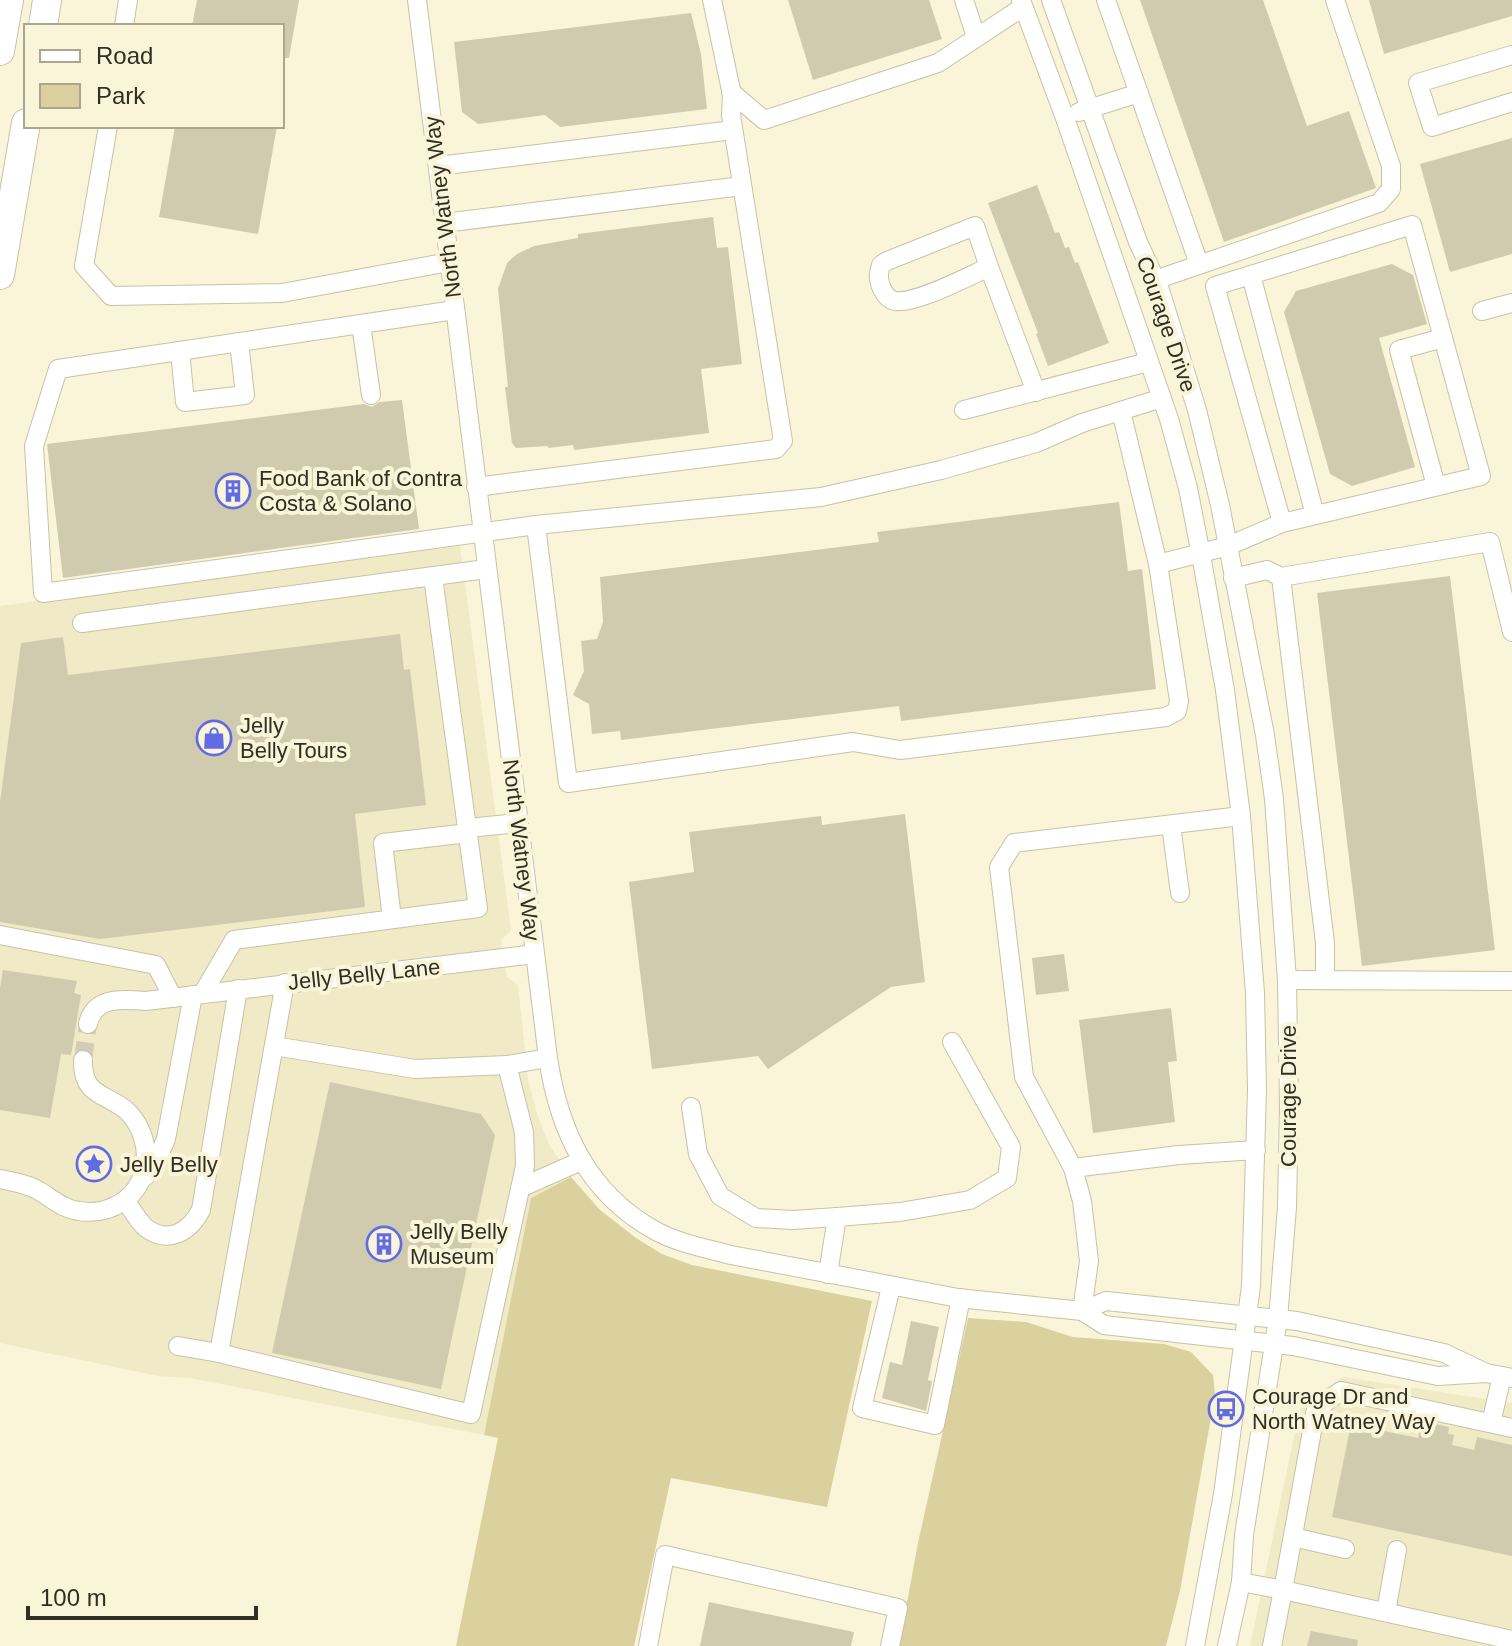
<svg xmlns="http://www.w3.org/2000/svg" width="1512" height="1646" viewBox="0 0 1512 1646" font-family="Arial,sans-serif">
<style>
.built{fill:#f0eac6}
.green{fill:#dad19e}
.building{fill:#d0cbaf}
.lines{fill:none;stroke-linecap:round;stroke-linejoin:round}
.minor-tunnel{stroke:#d2cdb4;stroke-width:18;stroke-dasharray:18 9;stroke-linecap:butt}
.minor-casing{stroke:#c7c2a6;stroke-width:20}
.highway-casing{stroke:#c7c2a6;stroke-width:30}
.minor{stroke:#fff;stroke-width:18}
.highway{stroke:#fff;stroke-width:28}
.labels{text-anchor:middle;stroke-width:8;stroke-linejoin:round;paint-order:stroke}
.street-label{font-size:22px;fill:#312f24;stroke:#faf5d8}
.poi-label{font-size:22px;fill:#312f24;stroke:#faf5d8;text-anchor:start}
</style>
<rect width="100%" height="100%" fill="#faf5d8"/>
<g class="built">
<path d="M460 546 511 930 501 940 507 977 518 985 528 1080 538 1117 550 1146 571 1177 531 1198 484 1435 190 1378 158 1376 0 1343V606Z"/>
<path d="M1343 1377 1512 1403V1646H1250L1301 1403Z"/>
</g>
<g class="green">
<path d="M571 1177 600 1210 636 1238 662 1254 692 1265 872 1301 827 1507 671 1478 634 1646H456L498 1438 484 1435 531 1198Z"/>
<path d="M968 1318 1026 1322 1073 1337 1164 1344 1191 1352 1213 1375 1215 1395 1180 1591 1166 1646H899L918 1543Z"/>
</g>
<g class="building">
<path d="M197 0H299L289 58H282V26H192Z"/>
<path d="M788 0H929L942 39 813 80Z"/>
<path d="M1140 0H1263L1307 126 1349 111 1376 188 1224 242Z"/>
<path d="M1369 0H1512V16L1384 54Z"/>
<path d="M691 13 701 54 707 109 560 127 545 115 478 124 462 112 454 42Z"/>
<path d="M175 126H277L258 234 159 217Z"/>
<path d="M1512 138V254L1450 272 1420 164Z"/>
<path d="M1037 185 1055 233 1059 232 1065 248 1069 247 1075 263 1078 262 1109 343 1048 366 1036 334 1038 333 988 203Z"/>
<path d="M713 217 717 248 728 247 742 364 701 369 709 433 574 450 573 445 548 448V446L516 448 512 443 505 387H508L498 289 507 263 517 254 534 246 578 238V234Z"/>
<path d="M1392 264 1413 275 1427 324 1379 338 1415 467 1352 486 1330 474 1284 312 1296 291Z"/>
<path d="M402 400 419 529 63 578 47 444 364 404 372 407 380 402Z"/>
<path d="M1119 502 1128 571 1142 569 1156 689 901 721 899 706 621 740 620 731 592 734 589 704 573 695 584 671 581 641 597 639 603 622 600 577 879 542 877 532Z"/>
<path d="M1450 576 1495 950 1362 966 1317 593Z"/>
<path d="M400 634 404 670 410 669 426 805 355 814 365 907 100 939 0 922V802L21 643 63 637 68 675Z"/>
<path d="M905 814 925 982 891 987 768 1069 758 1056 652 1069 629 882 694 872 689 832 821 816 822 825Z"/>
<path d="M1064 954 1069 991 1036 995 1032 958Z"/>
<path d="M3 970 77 981 74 993 81 995 71 1055 61 1054 50 1118 0 1110V988Z"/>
<path d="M1171 1008 1177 1061 1168 1062 1175 1122 1093 1133 1079 1020Z"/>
<path d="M330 1082 481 1114 495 1135 441 1389 272 1353Z"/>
<path d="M911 1321 939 1327 928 1380 932 1381 926 1411 882 1398 890 1362 902 1365Z"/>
<path d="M1422 1421 1449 1427 1448 1434 1454 1435 1452 1445 1474 1450 1477 1437 1512 1445V1556L1332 1517 1351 1424 1418 1438Z"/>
<path d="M709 1602 854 1632 851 1646H700Z"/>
<path d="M1311 1631 1358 1640 1357 1646H1307Z"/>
</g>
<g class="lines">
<path class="minor-tunnel" d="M83 1060 88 1024"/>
<g class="minor-casing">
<g id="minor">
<path d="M417 0 548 1058C559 1131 588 1193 654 1230 677 1243 705 1248 731 1255L958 1298 1082 1311 1104 1325 1293 1346 1438 1376 1486 1373"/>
<path d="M964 0 976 37"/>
<path d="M1021 0 1065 118 1169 419 1188 488 1201 555 1225 690 1241 816 1255 993 1257 1090 1251 1286 1223 1494 1195 1646"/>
<path d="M1051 0 1138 242 1159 287 1197 410 1220 505 1265 735 1274 799 1287 980 1289 1107 1287 1207 1278 1319 1244 1535 1241 1582 1227 1646"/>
<path d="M1106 0 1199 264"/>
<path d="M124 26 128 0"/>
<path d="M1512 55 1418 83 1432 127 1512 102"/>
<path d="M731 92 764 120 938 63 1023 7"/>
<path d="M1079 112 1139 93"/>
<path d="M108 126 84 266 111 296 282 293 449 262"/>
<path d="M438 166 733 130"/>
<path d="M444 223 742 186"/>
<path d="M989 267 975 226 887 261 881 265C878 274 878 280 882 289 885 295 889 300 895 301 916 304 969 276 989 267L1036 392"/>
<path d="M1251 275 1315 515"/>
<path d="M1155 280 1379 203 1391 189V166L1335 0"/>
<path d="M455 310 58 369 34 446 43 593 536 525 821 497 941 470 1036 443 1082 423 1162 398"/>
<path d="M1482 311 1512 303"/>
<path d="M361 324 371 395"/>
<path d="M180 351 185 402 245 395 239 342"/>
<path d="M964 410 1148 362"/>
<path d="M1436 486 1399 350 1443 338"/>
<path d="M476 487 776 449 783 441 731 115 732 95 712 0"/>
<path d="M536 525 568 783 853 742 900 750 1166 717 1177 711 1179 701 1158 564 1121 411"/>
<path d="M1158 564 1228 546 1282 523 1215 286 1412 225 1481 476 1282 523"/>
<path d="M433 577 467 828 519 823"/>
<path d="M1281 577 1325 943V980"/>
<path d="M1233 578 1267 570 1281 577 1490 542 1512 632"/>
<path d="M82 623 486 569"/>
<path d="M1241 816 1014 843 999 867 1024 1077 1073 1168 1179 1155 1256 1150"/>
<path d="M1171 825 1180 893"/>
<path d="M392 919 383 843 468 833"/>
<path d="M0 935 156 965 173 998"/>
<path d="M1287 980 1512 981"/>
<path d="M203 993 234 940 478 908 467 828"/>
<path d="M88 1024C94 996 123 999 146 1001L535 954"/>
<path d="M274 1046 415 1069 507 1065 548 1058"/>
<path d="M691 1107 698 1154 720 1196 756 1218 793 1220 837 1217"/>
<path d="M1073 1168 1082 1201 1089 1261 1082 1311"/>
<path d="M146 1176 156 1162 166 1139 193 995"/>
<path d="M0 1179C14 1182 29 1184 41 1192 54 1200 63 1209 79 1211 91 1213 105 1211 115 1206 152 1189 155 1140 128 1112 108 1093 82 1098 83 1060"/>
<path d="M520 1188 581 1161"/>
<path d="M126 1201C132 1210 138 1221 146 1228 169 1245 190 1231 201 1210L238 989"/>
<path d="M828 1274 837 1217 900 1212 970 1200 1007 1178 1011 1147 952 1042"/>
<path d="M891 1287 862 1408 935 1425 961 1298"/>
<path d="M1082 1311 1106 1301 1297 1321 1444 1353 1486 1373 1512 1378"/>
<path d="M178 1346 219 1353 285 983"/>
<path d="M219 1353 471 1414 525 1166 524 1132 507 1065"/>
<path d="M1491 1423 1502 1376"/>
<path d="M1293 1537 1345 1549"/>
<path d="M1241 1582 1283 1590 1316 1409 1341 1391 1512 1428"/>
<path d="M1386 1612 1397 1550"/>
<path d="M648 1646 665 1555 898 1608 890 1646"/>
<path d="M1272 1646 1283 1590 1512 1640"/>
</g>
</g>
<g class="highway-casing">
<g id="highway">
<path d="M43 26 47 0"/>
<path d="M0 51 9 0"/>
<path d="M0 275 26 123"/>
</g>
</g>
<use href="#minor" class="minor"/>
<use href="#highway" class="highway"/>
</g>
<defs>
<g id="building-ring" transform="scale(1.8)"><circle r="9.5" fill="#faf5d8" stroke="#616ce4" stroke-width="1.5"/><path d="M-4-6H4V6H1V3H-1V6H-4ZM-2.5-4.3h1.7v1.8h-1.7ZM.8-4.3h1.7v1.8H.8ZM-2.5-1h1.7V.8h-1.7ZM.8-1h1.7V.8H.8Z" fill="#616ce4"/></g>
<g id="shop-ring" transform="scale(1.8)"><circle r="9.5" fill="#faf5d8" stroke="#616ce4" stroke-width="1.5"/><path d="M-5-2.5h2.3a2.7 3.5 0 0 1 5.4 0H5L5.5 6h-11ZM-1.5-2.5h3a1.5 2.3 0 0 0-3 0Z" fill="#616ce4"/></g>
<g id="sight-ring" transform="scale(1.8)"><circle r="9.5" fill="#faf5d8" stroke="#616ce4" stroke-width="1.5"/><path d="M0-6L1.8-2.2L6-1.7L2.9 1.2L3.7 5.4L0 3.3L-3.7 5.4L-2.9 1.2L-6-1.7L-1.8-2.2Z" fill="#616ce4"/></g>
<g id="bus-ring" transform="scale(1.8)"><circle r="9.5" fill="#faf5d8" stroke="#616ce4" stroke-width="1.5"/><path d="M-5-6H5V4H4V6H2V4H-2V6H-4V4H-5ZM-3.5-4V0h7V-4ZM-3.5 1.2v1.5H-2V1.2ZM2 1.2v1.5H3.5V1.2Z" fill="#616ce4"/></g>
</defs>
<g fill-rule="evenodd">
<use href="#building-ring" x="233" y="491"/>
<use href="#shop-ring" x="214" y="738"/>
<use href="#sight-ring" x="94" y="1164"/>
<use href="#building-ring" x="384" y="1244"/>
<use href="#bus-ring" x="1226" y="1409"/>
</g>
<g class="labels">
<g class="street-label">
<text transform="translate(442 207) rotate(-97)" y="8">North Watney Way</text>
<text transform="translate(1167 324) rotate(71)" y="8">Courage Drive</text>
<text transform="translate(522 850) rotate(83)" y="8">North Watney Way</text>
<text transform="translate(364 974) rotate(-6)" y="8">Jelly Belly Lane</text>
<text transform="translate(1288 1096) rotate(-90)" y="8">Courage Drive</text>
</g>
<g class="poi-label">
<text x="259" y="486">Food Bank of Contra<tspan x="259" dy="25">Costa &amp; Solano</tspan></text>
<text x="240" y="733">Jelly<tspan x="240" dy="25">Belly Tours</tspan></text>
<text x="120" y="1172">Jelly Belly</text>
<text x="410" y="1239">Jelly Belly<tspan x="410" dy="25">Museum</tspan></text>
<text x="1252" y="1404">Courage Dr and<tspan x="1252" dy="25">North Watney Way</tspan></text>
</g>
</g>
<rect x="24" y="24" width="260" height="104" fill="#faf5d8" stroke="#aaa690" stroke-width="2"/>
<rect x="40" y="50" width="40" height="12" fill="#ffffff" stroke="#aaa690" stroke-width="2"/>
<text x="96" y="64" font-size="24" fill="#312f24">Road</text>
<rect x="40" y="84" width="40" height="24" fill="#dad19e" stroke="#aaa690" stroke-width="2"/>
<text x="96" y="104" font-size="24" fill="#312f24">Park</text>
<path d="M28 1606v12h228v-12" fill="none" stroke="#312f24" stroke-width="4"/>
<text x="40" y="1606" font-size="24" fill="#312f24" stroke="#faf5d8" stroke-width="6" paint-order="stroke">100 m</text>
</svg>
